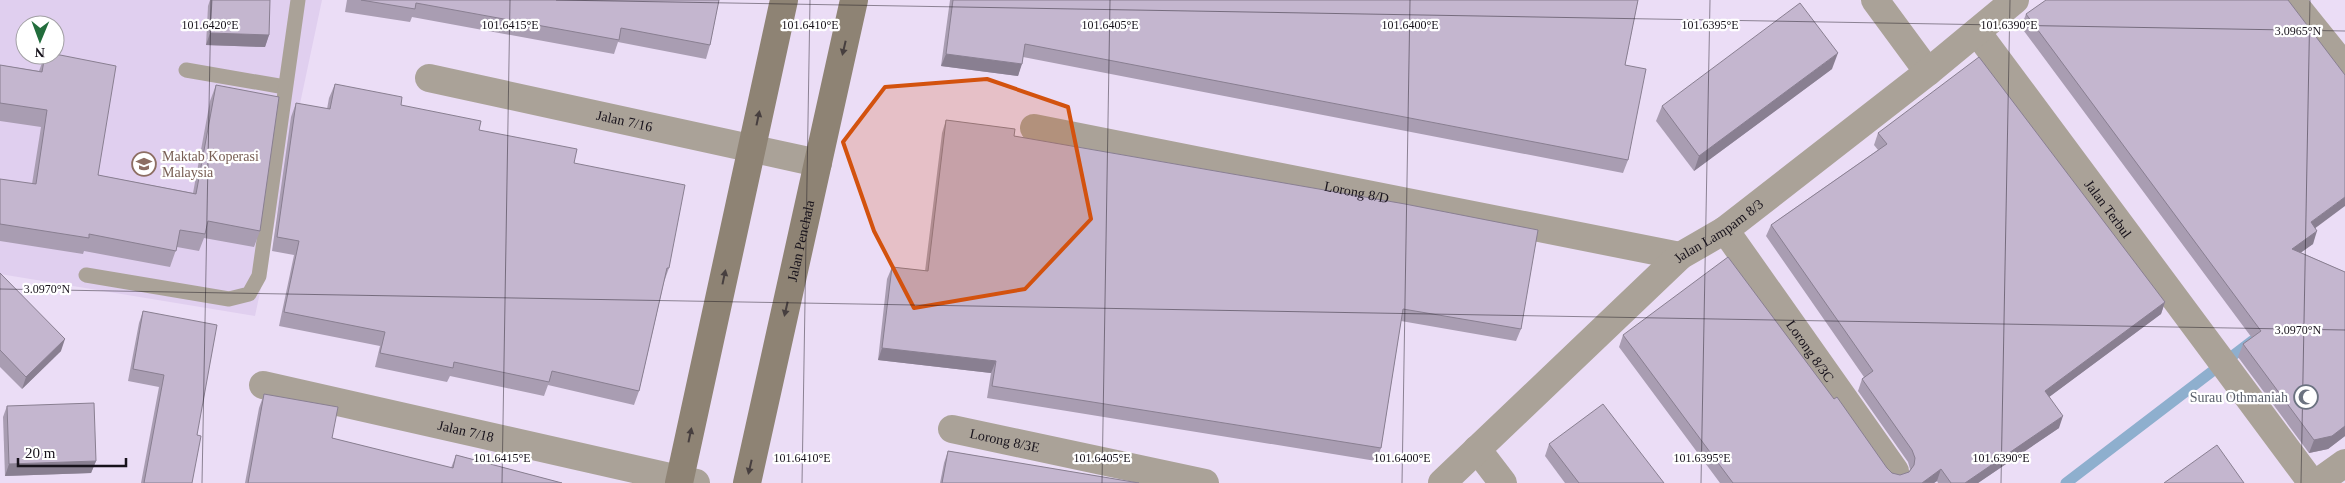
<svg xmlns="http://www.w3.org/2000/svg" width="2345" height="483" viewBox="0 0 2345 483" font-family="'Times New Roman',serif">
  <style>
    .built { fill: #e0cfef; fill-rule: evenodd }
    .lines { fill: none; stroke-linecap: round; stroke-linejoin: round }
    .stream { stroke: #8eafce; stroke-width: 11 }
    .lane { stroke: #aaa298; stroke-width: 15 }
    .street { stroke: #aaa298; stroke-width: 28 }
    .secondary { stroke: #8e8374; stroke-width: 28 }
    .wall { fill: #a99db2 }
    .shaded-wall { fill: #897f91 }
    .building { fill: #c4b6cf; stroke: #897f91 }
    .oneway { fill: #473f3f }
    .marked { fill: #d3520e; fill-opacity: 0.2; stroke: #d3520e; stroke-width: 4; stroke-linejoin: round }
    .ticks { fill: none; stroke: #17121b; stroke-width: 1; stroke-opacity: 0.45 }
    .labels { text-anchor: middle; stroke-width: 4.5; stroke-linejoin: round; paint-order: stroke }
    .street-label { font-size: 14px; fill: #17121b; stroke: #fff }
    .education-label { font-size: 14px; fill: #785e54; stroke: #fff; text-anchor: start }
    .worship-label { font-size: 14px; fill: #5b616d; stroke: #fff; text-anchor: end }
    .ticks-label { font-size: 12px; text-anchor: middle; fill: #17121b; stroke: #fff; stroke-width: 4.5; stroke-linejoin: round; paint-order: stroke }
  </style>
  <rect width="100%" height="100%" fill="#ebddf6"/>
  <path class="built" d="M 0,0 L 322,0 L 255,316 L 0,274 ZM 25,25 L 55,25 L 55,55 L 25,55 Z"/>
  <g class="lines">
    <polyline class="stream" points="2066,483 2252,341"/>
    <g class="lane">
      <polyline points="186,70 285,87"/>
      <polyline points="86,275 229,299 249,294 259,276 298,0"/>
    </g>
    <g class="street">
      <polyline points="1875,0 1928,72"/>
      <polyline points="2291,0 2345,67"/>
      <path id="s1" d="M 1977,32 L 2312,483"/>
      <path id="s2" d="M 429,78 L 818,163"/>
      <path id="s3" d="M 1034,128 L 1680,256"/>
      <path id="s4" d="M 1725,230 L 1895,471"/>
      <path id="s5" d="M 263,385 L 696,483"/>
      <path id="s6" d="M 952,429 L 1205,483"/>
      <polyline points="1477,449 1503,483"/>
      <path id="s7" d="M 1442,483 L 1680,256 L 1725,230 L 1928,72 L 2015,0"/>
      <polyline points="2317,483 2345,463"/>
    </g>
    <g class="secondary">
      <polyline points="679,483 784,0"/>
      <path id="s8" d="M 747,483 L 854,0"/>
    </g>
  </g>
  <g class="wall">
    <polygon points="210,0 270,0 269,35 265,47 206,45 208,6"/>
    <polygon points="347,0 719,0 710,45 706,59 618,42 614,54 412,17 410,22 345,12"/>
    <polygon points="950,0 1638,0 1625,65 1628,160 1623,173 1023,57 1018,76 941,66"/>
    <polygon points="2026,14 2315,228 2313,244 2300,252 2345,272 2345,436 2328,449 2309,453 2238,357 2243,344 2252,338 2021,27"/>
    <polygon points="45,55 55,55 98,175 193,193 210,101 216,85 260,231 254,247 204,238 199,251 177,247 170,267 84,251 83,254 0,241 0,179 32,184 41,127 0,121 0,65 39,71"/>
    <polygon points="1832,69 1694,171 1656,121 1662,106"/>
    <polygon points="335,84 479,130 574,163 669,268 664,282 639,391 634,405 548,385 544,396 450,376 447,382 375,367 380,346 279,326 294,255 272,251 291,117 296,103 327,109 329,98"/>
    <polygon points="946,120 1014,136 1521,329 1516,341 1401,321 1381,448 1376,461 987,398 991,373 878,360 887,279 892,267 925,271 942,133"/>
    <polygon points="1878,133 2165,302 2161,314 2049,397 2059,428 1978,483 1938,483 1937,481 1934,483 1720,483 1619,347 1623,335 1834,399 1887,468 1892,473 1900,475 1909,472 1910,469 1908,462 1858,391 1862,379 1864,377 1766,236 1771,225 1878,150 1874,145"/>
    <polygon points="0,273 61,351 22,389 0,367"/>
    <polygon points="143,311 197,435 192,483 141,483 159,387 128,381 139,323"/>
    <polygon points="264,394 332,438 451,468 456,455 562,483 245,483 259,408"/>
    <polygon points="7,406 96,461 91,473 5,476 3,417"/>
    <polygon points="1549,444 1664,483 1565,483 1545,456"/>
    <polygon points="948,451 1139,483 940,483 944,463"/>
  </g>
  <g class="shaded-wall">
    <polygon points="210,33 269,35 265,47 206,45"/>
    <polygon points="1838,53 1832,69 1694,171 1699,156"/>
    <polygon points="946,54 1022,64 1018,76 941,66"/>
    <polygon points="2345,197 2345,206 2306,235 2311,222"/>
    <polygon points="2317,231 2313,244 2288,262 2292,249"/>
    <polygon points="2165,302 2161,314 2041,403 2045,391"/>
    <polygon points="65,339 61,351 22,389 26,377"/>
    <polygon points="882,348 996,361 991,373 878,360"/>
    <polygon points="2063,416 2059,428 1978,483 1965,483"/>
    <polygon points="2345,426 2345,436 2328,449 2309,453 2314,440"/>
    <polygon points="96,461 91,473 5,476 9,464"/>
    <polygon points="1941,469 1937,481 1934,483 1922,483"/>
  </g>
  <g class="building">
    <polygon points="212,0 270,0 269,35 210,33"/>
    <polygon points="361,0 719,0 710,45 621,28 619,40 416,3 415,9"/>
    <polygon points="953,0 1638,0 1625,65 1646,69 1628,160 1025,44 1022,64 946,54"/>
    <polygon points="2046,0 2288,0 2345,75 2345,197 2311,222 2317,231 2292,249 2345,272 2345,426 2332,436 2314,440 2243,344 2261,331 2026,14"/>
    <polygon points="1800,3 1838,53 1699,156 1662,106"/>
    <polygon points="55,54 116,66 98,175 196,194 216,85 279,97 260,231 208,221 205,234 180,230 176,251 89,234 89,238 0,224 0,179 36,184 47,110 0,103 0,65 42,72 45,55 55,55"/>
    <polygon points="1979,57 2165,302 2045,391 2063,416 1965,483 1951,483 1941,469 1922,483 1733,483 1623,335 1728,257 1834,399 1837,397 1887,468 1892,473 1900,475 1909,472 1914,465 1915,458 1912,450 1862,379 1873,371 1771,225 1887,144 1878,133"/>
    <polygon points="335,84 402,97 401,105 481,121 479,130 577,149 574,163 685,185 669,268 667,268 639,391 552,371 549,382 454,362 453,368 380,353 385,332 284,312 299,241 277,237 296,103 330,109"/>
    <polygon points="946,120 1015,129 1014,136 1405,204 1538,230 1521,329 1403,309 1381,448 992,386 996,361 882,348 892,267 928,271"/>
    <polygon points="0,273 65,339 26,377 0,350"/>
    <polygon points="143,311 217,325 197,435 201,436 192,483 144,483 164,375 133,369"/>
    <polygon points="264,394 338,407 332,438 453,468 456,455 562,483 248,483"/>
    <polygon points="94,403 96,461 9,464 7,406"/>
    <polygon points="1603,404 1664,483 1579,483 1549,444"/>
    <polygon points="2217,445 2244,483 2164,483"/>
    <polygon points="948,451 1139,483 942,483"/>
  </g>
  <defs><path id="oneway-solid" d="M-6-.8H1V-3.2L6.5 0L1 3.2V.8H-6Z" transform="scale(1.25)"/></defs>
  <g class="oneway">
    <use href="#oneway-solid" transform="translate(844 48) rotate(103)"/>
    <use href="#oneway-solid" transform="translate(758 118) rotate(-78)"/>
    <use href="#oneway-solid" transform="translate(724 277) rotate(-78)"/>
    <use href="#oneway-solid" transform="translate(786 309) rotate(103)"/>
    <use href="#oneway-solid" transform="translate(690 435) rotate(-78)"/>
    <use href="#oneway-solid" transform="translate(750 467) rotate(103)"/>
  </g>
  <path class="marked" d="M 987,79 L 1068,107 L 1091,219 L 1025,289 L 914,308 L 874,231 L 843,142 L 885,87 Z"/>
  <path class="ticks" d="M 556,0 L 2345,31M 0,289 L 2345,330M 202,483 L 211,0M 502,483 L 510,0M 802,483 L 810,0M 1102,483 L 1110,0M 1402,483 L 1410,0M 1701,483 L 1710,0M 2001,483 L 2010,0M 2301,483 L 2310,0"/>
  <defs>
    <g id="university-ring" transform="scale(1.25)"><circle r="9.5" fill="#fff" stroke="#8d6e63" stroke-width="1.5"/><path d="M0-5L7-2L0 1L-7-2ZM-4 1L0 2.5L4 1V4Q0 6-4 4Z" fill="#8d6e63"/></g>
    <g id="mosque-ring" transform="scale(1.25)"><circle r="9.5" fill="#fff" stroke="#6b7280" stroke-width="1.5"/><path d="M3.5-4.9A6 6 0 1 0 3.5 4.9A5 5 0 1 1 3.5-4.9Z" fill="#6b7280"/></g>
  </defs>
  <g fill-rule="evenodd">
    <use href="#university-ring" x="144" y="164"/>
    <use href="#mosque-ring" x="2306" y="397"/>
  </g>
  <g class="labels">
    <g class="street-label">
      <text dy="5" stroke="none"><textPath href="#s2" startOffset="200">Jalan 7/16</textPath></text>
      <text dy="5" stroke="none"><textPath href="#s3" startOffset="329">Lorong 8/D</textPath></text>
      <text dy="5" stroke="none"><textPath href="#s1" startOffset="220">Jalan Terbul</textPath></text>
      <text dy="5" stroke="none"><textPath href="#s7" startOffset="375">Jalan Lampam 8/3</textPath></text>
      <text dy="5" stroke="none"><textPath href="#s8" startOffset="248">Jalan Penchala</textPath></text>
      <text dy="5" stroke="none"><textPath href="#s4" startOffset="148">Lorong 8/3C</textPath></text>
      <text dy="5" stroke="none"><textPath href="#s5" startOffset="208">Jalan 7/18</textPath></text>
      <text dy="5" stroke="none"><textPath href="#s6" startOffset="54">Lorong 8/3E</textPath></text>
    </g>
    <g class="education-label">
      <text x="162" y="161">Maktab Koperasi<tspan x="162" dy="16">Malaysia</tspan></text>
    </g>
    <g class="worship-label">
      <text x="2288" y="402">Surau Othmaniah</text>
    </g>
  </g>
  <g class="ticks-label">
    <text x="210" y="29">101.6420°E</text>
    <text x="510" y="29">101.6415°E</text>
    <text x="810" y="29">101.6410°E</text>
    <text x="1110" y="29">101.6405°E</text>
    <text x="1410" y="29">101.6400°E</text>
    <text x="1710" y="29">101.6395°E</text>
    <text x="2009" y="29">101.6390°E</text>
    <text x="2298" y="35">3.0965°N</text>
    <text x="47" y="293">3.0970°N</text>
    <text x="2298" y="334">3.0970°N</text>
    <text x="502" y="462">101.6415°E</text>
    <text x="802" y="462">101.6410°E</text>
    <text x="1102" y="462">101.6405°E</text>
    <text x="1402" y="462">101.6400°E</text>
    <text x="1702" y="462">101.6395°E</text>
    <text x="2001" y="462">101.6390°E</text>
  </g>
  <g transform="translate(40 40) rotate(181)"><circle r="24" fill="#ffffff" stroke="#a2a0a4"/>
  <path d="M0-4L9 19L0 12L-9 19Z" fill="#226d3c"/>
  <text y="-8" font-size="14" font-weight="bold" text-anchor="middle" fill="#17121b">N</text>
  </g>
  <path d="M18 458v8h108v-8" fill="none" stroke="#17121b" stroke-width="2.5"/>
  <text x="25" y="458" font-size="15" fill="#17121b" stroke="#ffffff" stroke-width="4" paint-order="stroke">20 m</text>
</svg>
